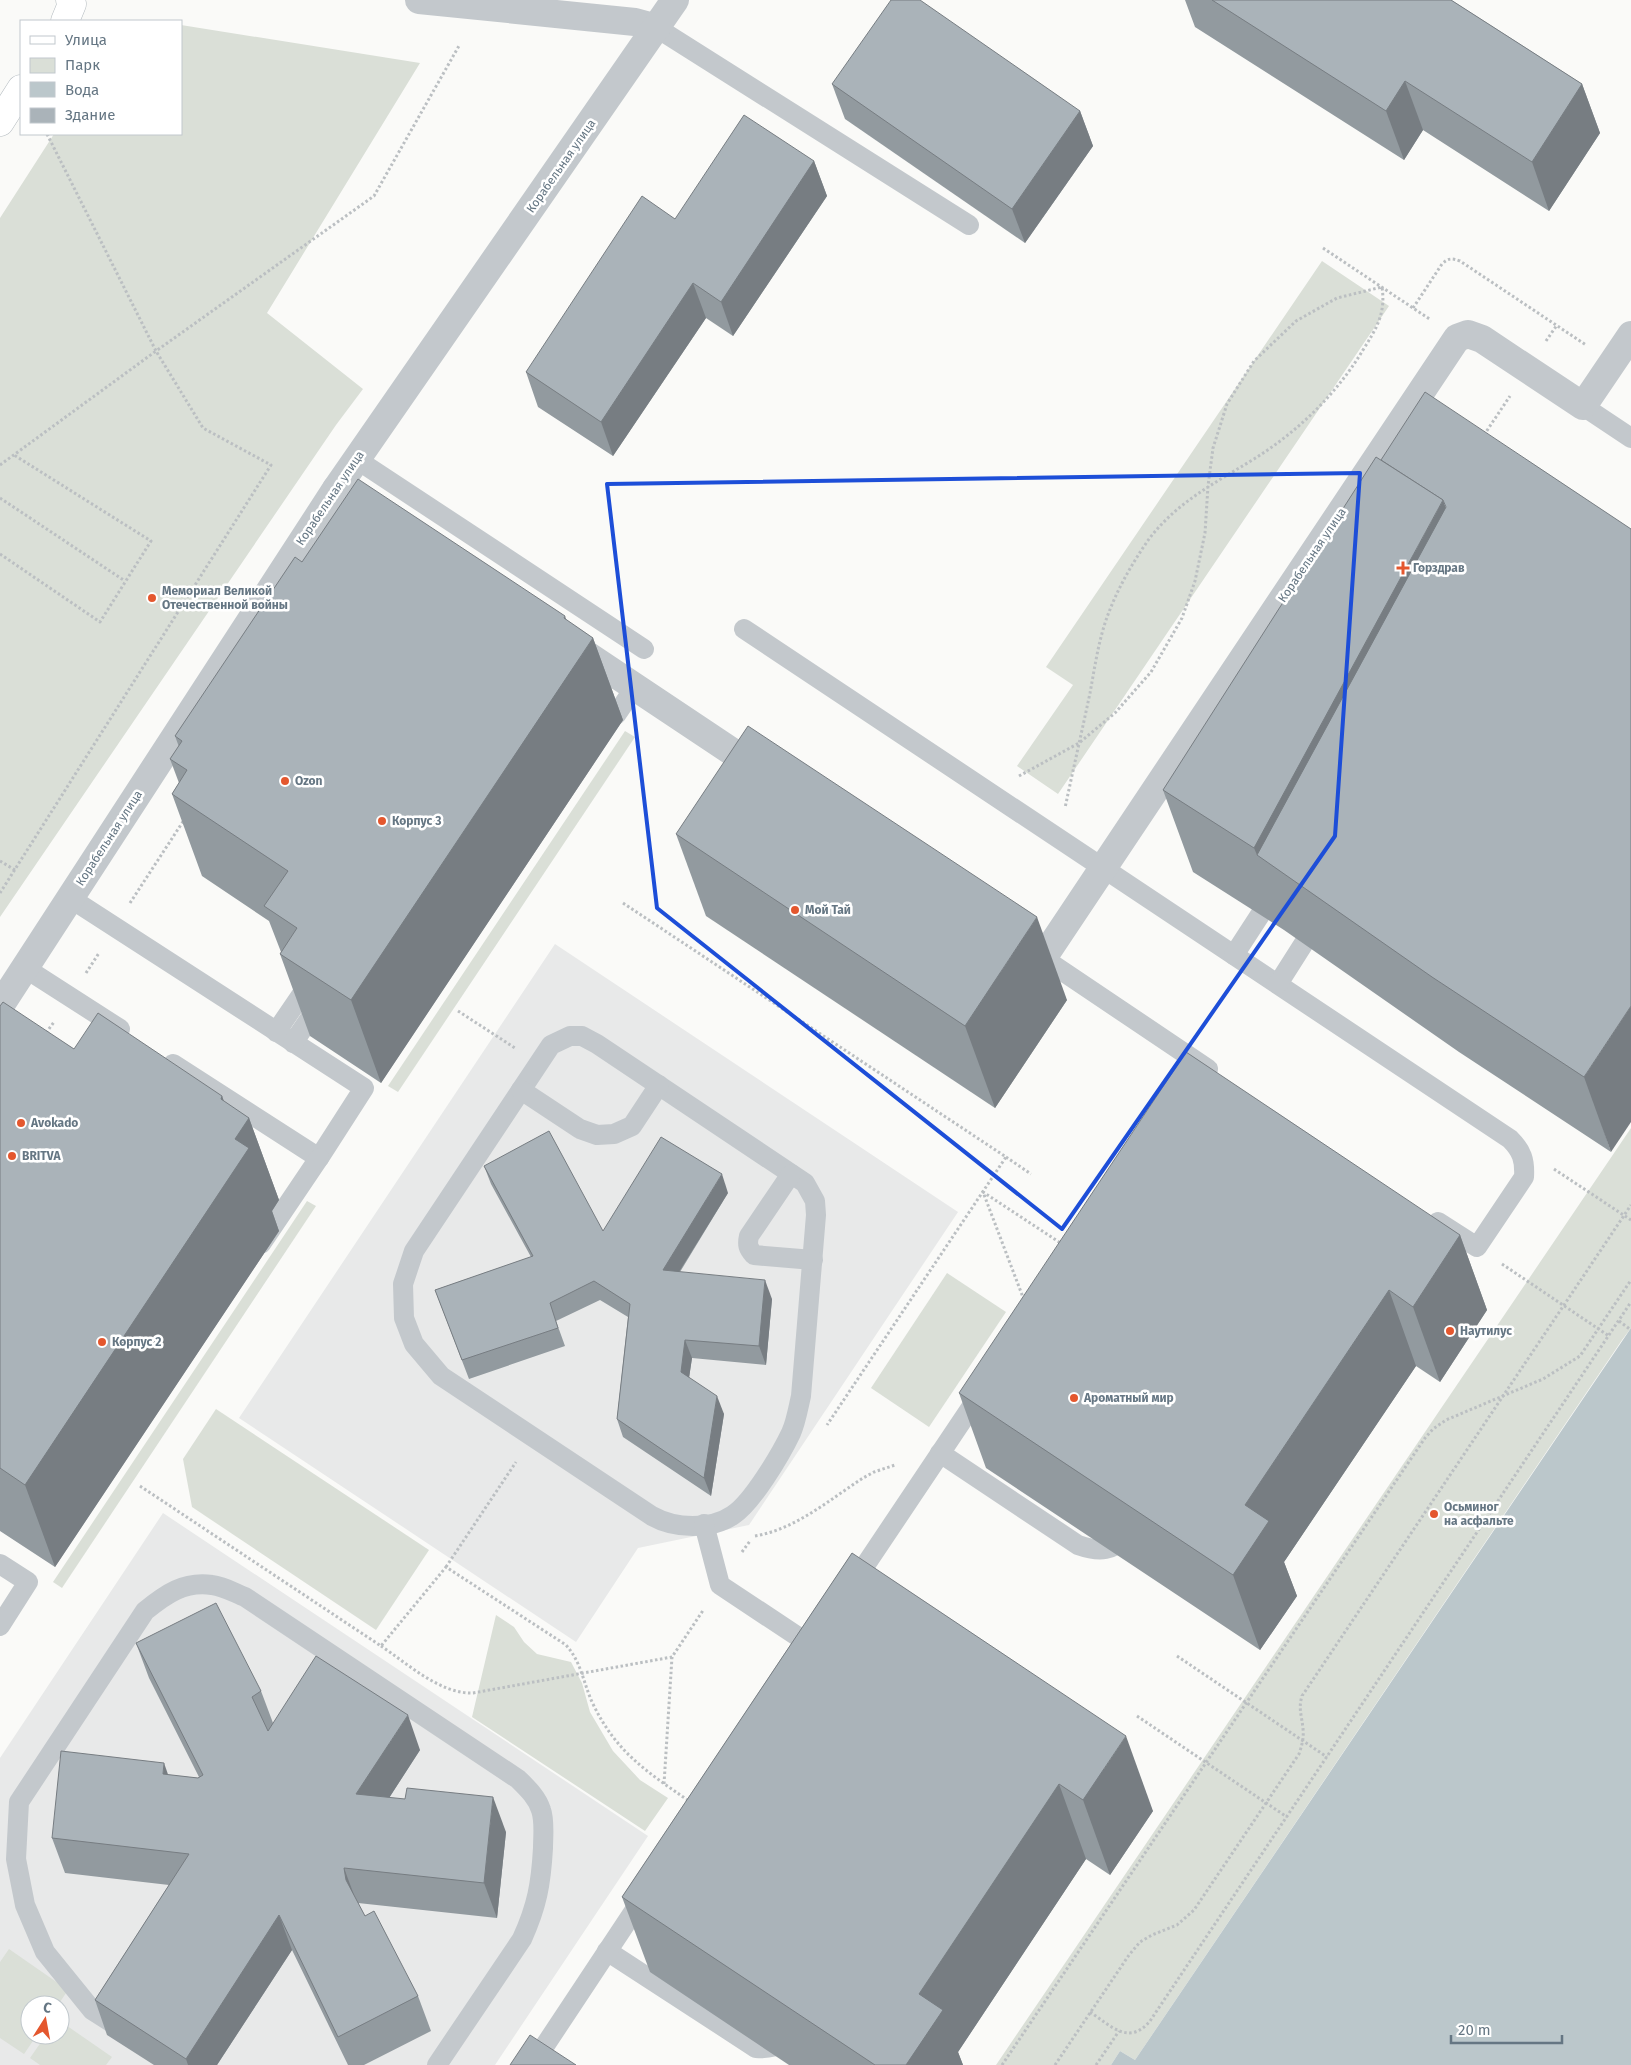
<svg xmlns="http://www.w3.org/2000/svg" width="1631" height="2065" viewBox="0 0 1631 2065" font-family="'Fira Sans',sans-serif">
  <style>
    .built { fill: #e8e9e9; fill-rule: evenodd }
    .green { fill: #dadfd7 }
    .water { fill: #bbc7cb }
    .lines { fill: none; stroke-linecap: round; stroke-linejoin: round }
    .secondary-casing { stroke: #b3babf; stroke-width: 29 }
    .path { stroke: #bbbfc2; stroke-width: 3; stroke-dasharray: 2.5 2.5; stroke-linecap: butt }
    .lane { stroke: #c3c8cc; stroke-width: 20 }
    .street { stroke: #c3c8cc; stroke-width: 28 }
    .secondary { stroke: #fff; stroke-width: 28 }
    .wall { fill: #929a9f }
    .shaded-wall { fill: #777d82 }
    .building { fill: #aab3b9; stroke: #777d82 }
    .marked { fill: none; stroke: #1d4ed8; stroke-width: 4; stroke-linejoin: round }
    .poi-dot { fill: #e4572e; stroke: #fff; stroke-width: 2 }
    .labels { text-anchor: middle; stroke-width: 5; stroke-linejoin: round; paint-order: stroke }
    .street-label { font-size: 12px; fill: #657683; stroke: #fff }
    .poi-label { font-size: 12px; font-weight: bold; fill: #657683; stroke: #fff; text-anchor: start }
  </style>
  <rect width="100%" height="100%" fill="#fafaf8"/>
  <g class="built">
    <polygon points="555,944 958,1212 749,1525 638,1548 576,1642 239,1418"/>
    <path d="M 163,1513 L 648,1836 L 495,2065 L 0,2065 L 0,1758 ZM 30,2005 L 60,2005 L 60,2035 L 30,2035 Z"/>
  </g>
  <g class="green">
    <polygon points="181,25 420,63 267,313 363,389 336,425 0,917 0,218 54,134 181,134"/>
    <polygon points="1322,261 1389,306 1058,794 1017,766 1073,685 1046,667"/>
    <polygon points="625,731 635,737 398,1092 388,1086"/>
    <polygon points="1631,1128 1631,1328 1622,1340 1135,2060 1120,2051 1111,2065 996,2065"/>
    <polygon points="307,1201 316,1206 62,1588 53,1582"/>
    <polygon points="947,1273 1006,1312 929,1427 871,1388"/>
    <polygon points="216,1409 429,1550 376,1630 192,1507 183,1459"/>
    <polygon points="496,1615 514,1627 524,1642 537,1654 571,1662 582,1683 590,1712 613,1751 640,1780 668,1798 645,1831 472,1717"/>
    <polygon points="9,1949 68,1990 58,2005 30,2005 30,2035 37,2035 24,2054 0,2038 0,1962"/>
    <polygon points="60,2021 112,2057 106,2065 40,2065 30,2058 46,2035 60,2035"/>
  </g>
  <polygon class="water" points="1631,1328 1631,2065 1111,2065 1120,2051 1135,2060"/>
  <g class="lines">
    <g class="secondary-casing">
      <g id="secondary">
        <polyline points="65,21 72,4 70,0"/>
        <polyline points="0,122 21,89"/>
      </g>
    </g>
    <g class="path">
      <polyline points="47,134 156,351 374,196 460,44"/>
      <polyline points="1323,248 1431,320"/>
      <path d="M 1413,308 L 1442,264 C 1448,258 1452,258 1460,261 L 1586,345"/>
      <polyline points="1546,341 1557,325"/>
      <polyline points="1484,435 1510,396"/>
      <polyline points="0,465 156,351 203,428 271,465 0,893"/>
      <polyline points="0,498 125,581"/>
      <polyline points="0,554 100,622 151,541 14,455"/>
      <path d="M 1019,776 L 1079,743 L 1115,713 L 1151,672 L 1182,618 L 1195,581 L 1205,533 L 1208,486 L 1213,448 L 1227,404 L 1254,361 L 1296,321 L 1337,298 L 1382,287 C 1386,314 1376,329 1363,350 C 1336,395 1297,432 1254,459 C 1215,483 1177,502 1149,539 C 1133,562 1119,586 1109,612 C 1099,637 1095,666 1090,693 C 1082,731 1073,770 1065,808"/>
      <polyline points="0,861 15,870"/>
      <polyline points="130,903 184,820"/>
      <polyline points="623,903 1006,1157 827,1425"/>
      <polyline points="86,973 99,953"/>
      <polyline points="458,1011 515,1048"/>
      <polyline points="46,1033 54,1022"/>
      <polyline points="1006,1157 1031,1174"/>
      <polyline points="1554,1169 1631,1220"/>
      <polyline points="1502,1264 1609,1336"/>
      <polyline points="1024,1300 983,1192 1062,1244"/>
      <polyline points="1619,1321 1631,1330"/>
      <path d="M 140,1486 L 381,1646 L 446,1567 L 566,1645 C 582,1663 583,1683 593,1704 C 616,1752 647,1772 689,1801"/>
      <path d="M 755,1536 C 796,1529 829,1500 863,1478 L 874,1472 L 895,1465"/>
      <polyline points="742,1552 750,1541"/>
      <polyline points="446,1567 516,1462"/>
      <path d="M 381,1646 C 408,1664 440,1694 473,1693 L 672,1657"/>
      <polyline points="1177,1656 1327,1757"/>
      <polyline points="1137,1716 1287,1817"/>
      <polyline points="664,1784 672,1657 704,1609"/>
      <path d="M 1090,2012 C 1111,2026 1129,2046 1150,2021 L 1631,1302"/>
      <polyline points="1002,2065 1425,1438 1433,1429 1446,1420 1543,1379 1580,1356 1631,1280"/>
      <path d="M 1055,2065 L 1129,1955 L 1140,1942 L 1152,1935 L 1177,1925 L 1194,1910 L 1299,1754 C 1302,1745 1304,1738 1303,1729 C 1302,1716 1298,1709 1302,1696 L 1631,1205"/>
      <polyline points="1096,2065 1119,2031"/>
    </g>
    <g class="lane">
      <polyline points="657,28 969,225"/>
      <polyline points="1583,406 1631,438"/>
      <polyline points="356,459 644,649"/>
      <path d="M 744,629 L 1510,1139 C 1522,1151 1525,1160 1524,1177 L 1477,1247 L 1438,1222"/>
      <polyline points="616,715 635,687"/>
      <polyline points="70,898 364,1088 319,1158 173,1064"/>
      <polyline points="1234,955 1260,915"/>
      <polyline points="1043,958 1208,1069"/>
      <polyline points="25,968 120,1029"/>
      <polyline points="1278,984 1318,921"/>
      <polyline points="276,1032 302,994"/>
      <path d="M 570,1036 L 582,1036 L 597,1044 L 805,1183 L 815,1201 L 816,1215 L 801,1396 C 798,1409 796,1422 791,1433 C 781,1454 752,1503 733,1515 C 711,1530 675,1529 652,1516 L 441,1376 L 414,1344 L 404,1318 L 403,1284 L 414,1251 L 551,1045 Z"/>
      <polyline points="293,1043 319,1005"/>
      <polyline points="521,1090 580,1129 597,1135 614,1134 632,1126 659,1085"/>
      <path d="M 791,1174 L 749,1236 C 747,1245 748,1248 754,1255 L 813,1260"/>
      <polyline points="261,1244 319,1158"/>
      <path d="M 940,1453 L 1078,1545 C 1101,1553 1111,1551 1130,1535"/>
      <polyline points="704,1524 720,1585 812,1646"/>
      <polyline points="0,1564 28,1582 0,1626"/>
      <polyline points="852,1585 982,1391"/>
      <path d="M 607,1951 L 756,2048 C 769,2049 778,2047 789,2038"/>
      <path d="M 114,2024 L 92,2010 L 45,1952 L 25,1905 L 16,1859 L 19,1802 L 145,1611 C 166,1594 184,1581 212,1585 C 223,1586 235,1593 245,1597 L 518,1779 C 527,1788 537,1797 541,1810 C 545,1821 543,1836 543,1848 C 541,1884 537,1906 522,1939 L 437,2065"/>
      <polyline points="532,2065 644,1896"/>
    </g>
    <g class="street">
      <polyline points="419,0 635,22 657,28"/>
      <polyline points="336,489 378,516"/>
      <polyline points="572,645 761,771"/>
      <polyline points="1020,943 1043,958 1457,338 1468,334 1482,339 1583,406 1631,335"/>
      <polyline points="0,1006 336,489 675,0"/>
    </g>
    <use href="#secondary" class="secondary"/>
  </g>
  <g class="wall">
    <polygon points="1185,0 1451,0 1582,84 1600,133 1549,211 1423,130 1404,160 1195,27"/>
    <polygon points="832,84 1080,111 1093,146 1025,243 845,119"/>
    <polygon points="814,161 827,196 733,336 706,318 613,456 538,407 526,372 675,219"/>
    <polygon points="1381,460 1611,1152 1459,1052 1284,930 1193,872 1163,790"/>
    <polygon points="302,562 566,620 593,638 623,720 381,1083 310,1036 280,954 281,952 269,921 202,876 172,794 179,783 170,759 179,747 175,736"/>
    <polygon points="676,834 1067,1000 995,1108 706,916"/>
    <polygon points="0,1006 74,1049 222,1096 224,1102 249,1118 279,1200 272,1211 279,1231 55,1567 0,1531"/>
    <polygon points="484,1166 603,1231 728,1193 680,1272 772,1299 766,1365 692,1358 689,1378 724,1414 711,1496 623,1437 617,1419 628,1317 600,1300 556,1321 565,1346 469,1379 435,1290 531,1257 491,1184"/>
    <polygon points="1460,1235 1487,1310 1440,1382 1416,1366 1284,1562 1297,1596 1260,1650 986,1468 959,1393"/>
    <polygon points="852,1553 1153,1811 1110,1875 1086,1859 958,2052 963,2065 789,2065 650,1972 622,1897"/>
    <polygon points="136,1643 261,1691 273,1723 420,1750 389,1798 506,1832 497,1918 358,1903 365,1916 418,1996 431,2031 364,2065 348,2065 292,1950 217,2065 154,2065 107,2035 95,2000 169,1885 65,1873 52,1838 168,1775 198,1778 199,1777 149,1678"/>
  </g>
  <g class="shaded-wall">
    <polygon points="1405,81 1423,130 1404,160 1386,111"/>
    <polygon points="1582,84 1600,133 1549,211 1532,162"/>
    <polygon points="1080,111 1093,146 1025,243 1012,209"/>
    <polygon points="814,161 827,196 733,336 721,302"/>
    <polygon points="693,283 706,318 613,456 601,422"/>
    <polygon points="1443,500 1473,582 1257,855 1254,848"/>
    <polygon points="565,616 580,658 593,638 623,720 381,1083 351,1000"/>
    <polygon points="1037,917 1067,1000 995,1108 965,1026"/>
    <polygon points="1631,1006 1631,1122 1611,1152 1584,1077"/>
    <polygon points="222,1096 237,1136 249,1118 279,1200 272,1211 279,1231 55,1567 25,1485"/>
    <polygon points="722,1174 728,1193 669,1288 663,1270"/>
    <polygon points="1460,1235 1487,1310 1440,1382 1413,1307"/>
    <polygon points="765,1280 772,1299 766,1365 759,1346"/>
    <polygon points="1389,1290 1416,1366 1284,1562 1297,1596 1260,1650 1233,1575 1245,1505"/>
    <polygon points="685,1340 692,1358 687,1391 681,1372"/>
    <polygon points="717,1396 724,1414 711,1496 704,1478"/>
    <polygon points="408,1715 420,1750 369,1829 356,1794"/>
    <polygon points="1126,1736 1153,1811 1110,1875 1083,1800"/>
    <polygon points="164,1763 176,1797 163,1774"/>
    <polygon points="1059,1784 1086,1859 958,2052 963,2065 906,2065 919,1994"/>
    <polygon points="493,1797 506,1832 497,1918 484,1883"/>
    <polygon points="344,1868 357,1903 346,1880"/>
    <polygon points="279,1915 292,1950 217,2065 188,2065 186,2059"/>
  </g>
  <g class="building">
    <polygon points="891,0 920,0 1080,111 1012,209 832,84"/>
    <polygon points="1212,0 1451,0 1582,84 1532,162 1405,81 1386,111"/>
    <polygon points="744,115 814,161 721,302 693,283 601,422 526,372 642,196 675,219"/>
    <polygon points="1425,392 1631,529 1631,1006 1584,1077 1432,977 1257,855 1446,507 1443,500 1381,460"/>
    <polygon points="1376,457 1443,500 1254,848 1163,790"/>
    <polygon points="358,479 565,616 564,618 593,638 351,1000 280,954 297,928 264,906 288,871 172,794 187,770 170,759 182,741 175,736 295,557 302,562"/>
    <polygon points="748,726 1037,917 965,1026 676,834"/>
    <polygon points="3,1002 74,1049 98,1013 222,1096 221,1099 249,1118 235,1139 249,1148 25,1485 0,1468 0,1006"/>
    <polygon points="1186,1052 1460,1235 1413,1307 1389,1290 1245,1505 1269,1521 1233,1575 959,1393"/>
    <polygon points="549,1131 603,1231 661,1137 722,1174 663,1270 765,1280 759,1346 685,1340 681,1372 717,1396 704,1478 617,1419 630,1304 594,1281 550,1303 558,1328 462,1360 435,1290 533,1256 484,1166"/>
    <polygon points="852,1553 1126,1736 1083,1800 1059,1784 919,1994 943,2010 906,2065 875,2065 622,1897"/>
    <polygon points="216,1603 261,1691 252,1697 268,1731 316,1656 408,1715 356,1794 405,1799 407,1788 493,1797 484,1883 344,1868 346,1880 365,1916 374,1911 418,1996 338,2037 279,1915 186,2059 95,2000 189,1854 52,1838 61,1751 164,1763 163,1774 198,1778 203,1775 136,1643"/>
    <polygon points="530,2035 576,2065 510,2065"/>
  </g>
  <path class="marked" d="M 1360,473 L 1335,836 L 1062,1229 L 657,908 L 607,484 Z"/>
  <g class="poi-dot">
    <path d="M1400.5 560.5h5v5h5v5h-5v5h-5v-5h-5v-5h5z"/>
    <circle cx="152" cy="598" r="5"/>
    <circle cx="285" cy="781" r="5"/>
    <circle cx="382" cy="821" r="5"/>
    <circle cx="795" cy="910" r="5"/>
    <circle cx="21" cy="1123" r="5"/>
    <circle cx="12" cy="1156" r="5"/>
    <circle cx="1450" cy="1331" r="5"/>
    <circle cx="102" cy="1342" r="5"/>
    <circle cx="1074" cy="1398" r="5"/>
    <circle cx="1434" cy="1514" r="5"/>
  </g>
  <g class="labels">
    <g class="street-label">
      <text transform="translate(561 166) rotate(-55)" y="4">Корабельная улица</text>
      <text transform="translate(330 498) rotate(-56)" y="4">Корабельная улица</text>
      <text transform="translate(1312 555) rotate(-56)" y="4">Корабельная улица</text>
      <text transform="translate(109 838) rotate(-57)" y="4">Корабельная улица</text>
    </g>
    <g class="poi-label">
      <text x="1413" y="572">Горздрав</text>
      <text x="162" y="595">Мемориал Великой<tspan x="162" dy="14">Отечественной войны</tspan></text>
      <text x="295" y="785">Ozon</text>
      <text x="392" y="825">Корпус 3</text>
      <text x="805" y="914">Мой Тай</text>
      <text x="31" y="1127">Avokado</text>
      <text x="22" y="1160">BRITVA</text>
      <text x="1460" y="1335">Наутилус</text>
      <text x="112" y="1346">Корпус 2</text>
      <text x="1084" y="1402">Ароматный мир</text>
      <text x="1444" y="1511">Осьминог<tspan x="1444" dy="14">на асфальте</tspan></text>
    </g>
  </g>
  <rect x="20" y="20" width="162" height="115" fill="#ffffff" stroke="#c1c8cd"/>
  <rect x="30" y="36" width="25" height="8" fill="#ffffff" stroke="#c1c8cd"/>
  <text x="65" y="45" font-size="15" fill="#657683">Улица</text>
  <rect x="30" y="58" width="25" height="15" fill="#dadfd7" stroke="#c1c8cd"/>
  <text x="65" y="70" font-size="15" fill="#657683">Парк</text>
  <rect x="30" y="82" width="25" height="15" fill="#bbc7cb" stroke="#c1c8cd"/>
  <text x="65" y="95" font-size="15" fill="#657683">Вода</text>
  <rect x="30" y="108" width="25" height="15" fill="#aab3b9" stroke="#c1c8cd"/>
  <text x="65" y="120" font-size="15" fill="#657683">Здание</text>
  <g transform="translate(45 2020) rotate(11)"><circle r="24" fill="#ffffff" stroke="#c1c8cd"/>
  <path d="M0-4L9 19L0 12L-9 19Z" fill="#e4572e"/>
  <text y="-8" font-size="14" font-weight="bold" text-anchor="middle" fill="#657683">С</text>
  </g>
  <path d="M1451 2035v8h111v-8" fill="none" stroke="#657683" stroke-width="2.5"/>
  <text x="1458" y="2035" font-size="15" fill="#657683" stroke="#ffffff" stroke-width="4" paint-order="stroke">20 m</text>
</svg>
